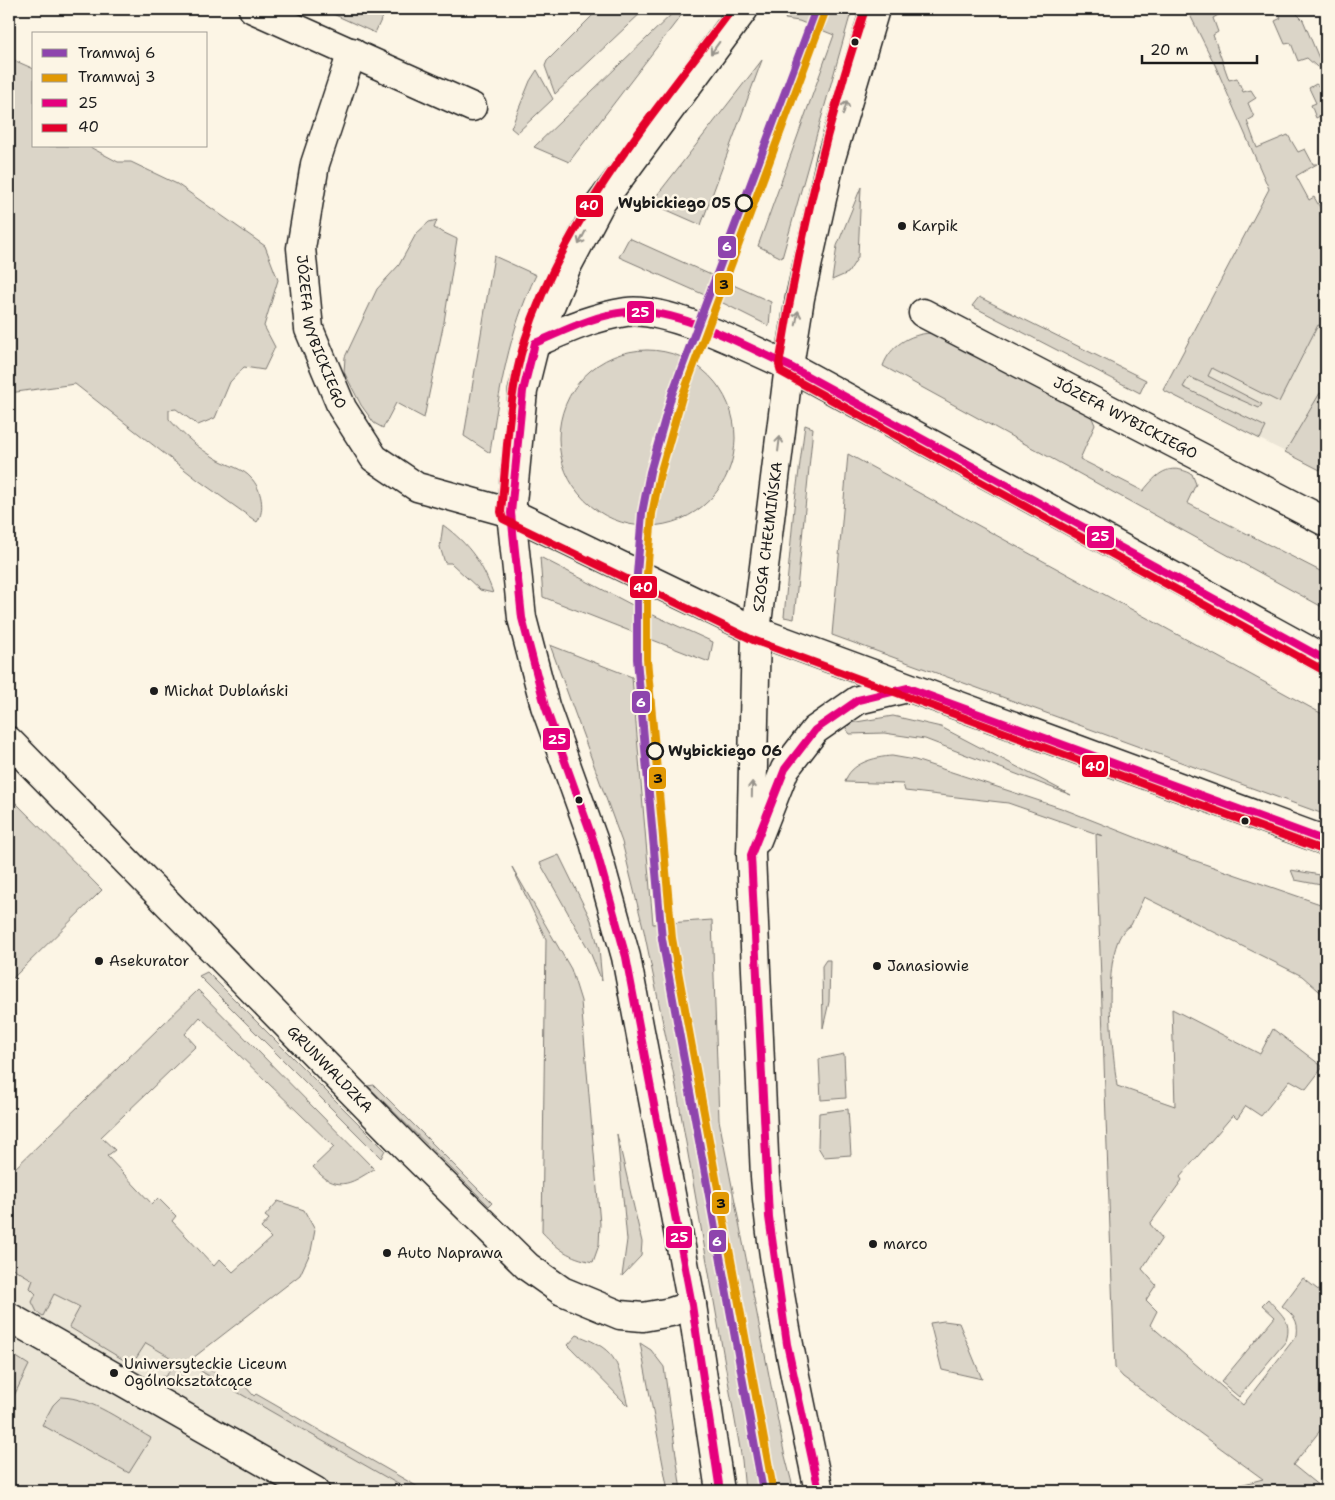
<svg xmlns="http://www.w3.org/2000/svg" width="1335" height="1500" viewBox="0 0 1335 1500" font-family="'Shantell Sans',sans-serif">
  <style>
    .built { fill: #ebe5d6 }
    .green { fill: #dbd5c8; stroke: #7c7872 }
    .lines { fill: none; stroke-linecap: round; stroke-linejoin: round }
    .street-casing { stroke: #1c1c1c; stroke-width: 31 }
    .secondary-casing { stroke: #1c1c1c; stroke-width: 31 }
    .street { stroke: #fcf5e5; stroke-width: 28 }
    .secondary { stroke: #fcf5e5; stroke-width: 28 }
    .bus-1-casing { stroke: #fcf5e5; stroke-width: 11 }
    .bus-2-casing { stroke: #fcf5e5; stroke-width: 11 }
    .bus-1 { stroke: #e5007d; stroke-width: 8 }
    .bus-2 { stroke: #e4002b; stroke-width: 8 }
    .tram-1-casing { stroke: #fcf5e5; stroke-width: 11 }
    .tram-2-casing { stroke: #fcf5e5; stroke-width: 11 }
    .tram-1 { stroke: #8e44ad; stroke-width: 8 }
    .tram-2 { stroke: #e19803; stroke-width: 8 }
    .oneway { stroke: #97938b }
    .bus-dot { fill: #1c1c1c; stroke: #fcf5e5; stroke-width: 2 }
    .stop-dot { fill: #fcf5e5; stroke: #1c1c1c; stroke-width: 2.5 }
    .labels { text-anchor: middle; stroke-width: 5; stroke-linejoin: round; paint-order: stroke }
    .stop-label { font-size: 15px; font-weight: bold; fill: #1c1c1c; stroke: #fcf5e5; text-anchor: end }
    .poi-label { font-size: 15px; fill: #1c1c1c; stroke: #fcf5e5; text-anchor: start }
    .street-label { font-size: 15px; fill: #1c1c1c; stroke: #fcf5e5 }
    .line-badge { stroke: #fcf5e5; stroke-width: 2 }
    .badge-label { font-size: 14px; text-anchor: middle; font-weight: bold; fill: #fff }
    .pale-badge-label { font-size: 14px; text-anchor: middle; font-weight: bold; fill: #111 }
  </style>
  <rect width="100%" height="100%" fill="#fcf5e5"/>
  <filter id="ink" filterUnits="userSpaceOnUse"><feTurbulence type="fractalNoise" baseFrequency=".02" numOctaves="2"/><feDisplacementMap in="SourceGraphic" scale="10" xChannelSelector="R" yChannelSelector="G"/><feConvolveMatrix kernelMatrix="1 2 1 2 8 2 1 2 1" color-interpolation-filters="sRGB"/></filter>
  <g filter="url(#ink)">
    <g class="built">
      <polygon points="1326,217 1326,444 1313,466 1163,390"/>
      <polygon points="9,1254 193,1358 239,1387 243,1384 254,1396 256,1394 425,1491 9,1491"/>
    </g>
    <g class="green">
      <polygon points="322,9 386,9 375,33"/>
      <polygon points="599,9 645,9 555,94 545,66 547,61"/>
      <polygon points="677,9 686,9 569,162 534,147"/>
      <polygon points="790,9 852,9 782,258 758,246 834,35 799,21 785,19"/>
      <polygon points="1187,9 1218,9 1220,14 1213,18 1218,32 1213,35 1229,80 1237,78 1243,92 1251,90 1256,98 1248,103 1254,117 1247,121 1257,148 1288,135 1298,152 1305,149 1313,164 1317,164 1296,176 1309,200 1314,197 1322,211 1326,209 1326,328 1318,325 1279,402 1212,368 1208,376 1262,404 1259,408 1189,377 1183,387 1266,427 1260,439 1163,390 1269,189 1215,65"/>
      <polygon points="1277,9 1292,9 1303,20 1326,75 1307,58 1298,61 1291,43 1285,44 1275,21 1281,18"/>
      <path d="M 9,58 L 34,69 L 34,146 L 88,146 L 118,162 L 131,162 L 177,184 L 265,246 L 278,280 L 264,326 L 275,347 L 264,370 L 244,367 L 230,382 L 215,418 L 198,425 L 176,409 L 169,410 L 169,419 C 183,435 198,448 217,459 C 227,465 244,469 251,478 C 261,488 266,510 257,522 L 198,480 L 75,384 L 9,393 Z"/>
      <polygon points="762,60 701,225 651,203"/>
      <polygon points="537,70 553,99 517,133 511,128 530,81"/>
      <polygon points="1316,84 1326,91 1326,113 1316,118 1311,105 1316,103 1309,88"/>
      <polygon points="861,187 858,257 848,273 832,280 837,246"/>
      <polygon points="437,220 434,228 457,239 444,322 424,418 396,403 383,428 374,423 361,405 344,372 345,357 377,289 399,265 416,234 429,222"/>
      <polygon points="629,238 771,302 769,326 725,304 619,257"/>
      <path d="M 494,256 L 536,275 C 509,331 499,391 490,453 L 464,436 Z"/>
      <polygon points="979,297 1146,380 1140,393 972,306"/>
      <path d="M 931,333 L 1090,413 L 1095,425 L 1080,459 L 1143,491 C 1157,474 1168,462 1192,474 L 1196,484 L 1187,503 L 1326,574 L 1326,609 L 883,366 C 890,346 909,334 931,333 Z"/>
      <circle cx="647" cy="438" r="88"/>
      <polygon points="1320,393 1326,397 1326,459 1320,470 1285,452"/>
      <polygon points="805,425 813,428 794,619 784,617 794,508"/>
      <polygon points="848,454 1326,716 1326,815 832,635"/>
      <path d="M 443,525 C 469,544 483,564 493,593 L 480,590 L 451,563 L 445,563 L 440,547 Z"/>
      <polygon points="540,557 640,609 713,642 709,662 543,597"/>
      <polygon points="550,645 632,677 653,924 712,920 719,1120 784,1452 794,1491 745,1491 742,1460 676,1086 644,931 622,842"/>
      <polygon points="893,716 941,727 1071,795 925,739 884,733 850,734 846,729 850,723"/>
      <path d="M 892,756 L 915,760 L 1061,808 L 1193,860 L 1326,906 L 1326,997 L 1302,976 L 1144,897 L 1131,925 C 1098,941 1113,1054 1117,1086 L 1175,1106 L 1172,1009 L 1260,1054 L 1273,1029 L 1323,1067 L 1306,1089 L 1290,1080 L 1261,1116 L 1246,1106 L 1237,1119 L 1233,1115 L 1180,1177 L 1182,1180 L 1150,1224 L 1162,1238 L 1142,1269 L 1156,1285 L 1146,1300 L 1157,1311 L 1150,1325 L 1243,1405 L 1297,1335 C 1299,1320 1293,1315 1282,1306 L 1303,1278 L 1326,1296 L 1326,1423 L 1293,1465 L 1325,1491 L 1268,1491 L 1250,1489 L 1243,1491 L 1217,1491 L 1263,1479 L 1123,1377 L 1115,1368 L 1097,868 L 1096,834 L 1103,836 L 1008,803 L 905,791 L 903,784 L 845,782 C 850,763 875,757 892,756 Z"/>
      <polygon points="14,801 102,890 9,982 9,806"/>
      <polygon points="559,855 591,920 599,949 602,981 590,952 540,863"/>
      <path d="M 512,867 L 571,969 L 581,1001 L 600,1224 L 599,1245 L 593,1262 C 568,1257 559,1250 542,1232 L 546,939 Z"/>
      <polygon points="1291,870 1326,876 1326,886 1295,880"/>
      <polygon points="826,960 830,960 829,1002 823,1028 822,966"/>
      <polygon points="207,972 385,1150 381,1158 199,976"/>
      <path d="M 198,990 L 374,1169 C 349,1185 336,1193 313,1167 L 334,1147 L 200,1017 L 185,1034 L 196,1046 L 101,1137 L 115,1150 L 107,1156 L 152,1204 L 158,1198 L 176,1216 L 172,1221 L 214,1266 L 220,1259 L 233,1272 L 271,1238 L 261,1228 L 269,1219 L 265,1216 L 278,1201 L 304,1210 L 315,1230 L 311,1251 L 300,1275 L 193,1358 L 239,1387 L 243,1384 L 254,1396 L 256,1394 L 425,1491 L 410,1491 L 190,1365 C 181,1379 177,1382 160,1379 L 162,1376 L 166,1377 L 175,1360 L 146,1343 L 135,1360 L 140,1362 L 137,1368 L 69,1327 L 80,1307 L 54,1294 L 43,1316 L 37,1312 L 32,1302 L 36,1294 L 30,1288 L 33,1280 L 9,1266 L 9,1174 Z"/>
      <polygon points="844,1054 846,1098 821,1100 819,1059"/>
      <polygon points="374,1085 492,1203 489,1206 368,1086"/>
      <polygon points="848,1109 851,1155 824,1157 818,1147 819,1113"/>
      <polygon points="617,1134 642,1242 641,1256 622,1276 627,1240"/>
      <path d="M 1268,1299 C 1280,1314 1293,1320 1286,1341 L 1239,1397 L 1221,1382 L 1275,1317 L 1262,1305 Z"/>
      <polygon points="944,1321 959,1323 982,1379 942,1370 930,1323"/>
      <path d="M 577,1335 C 621,1351 617,1364 628,1406 L 568,1345 Z"/>
      <polygon points="640,1343 651,1350 664,1367 681,1491 668,1491"/>
      <polygon points="10,1353 29,1365 9,1406 9,1354"/>
      <path d="M 61,1397 C 93,1398 123,1422 151,1438 L 129,1473 L 42,1425 L 53,1405 Z"/>
    </g>
    <g class="lines">
      <g class="street-casing">
        <g id="street">
          <polyline points="253,9 472,107"/>
          <path id="s1" d="M 352,52 L 315,164 L 301,248 L 309,329 L 342,408 L 374,458 L 417,487 L 511,513"/>
          <path id="s2" d="M 923,313 L 1326,522"/>
          <path id="s3" d="M 9,741 L 412,1153 L 528,1267 L 562,1291 L 620,1315 L 643,1317 L 671,1312 L 692,1305"/>
          <polyline points="9,1317 315,1491"/>
        </g>
      </g>
      <g class="secondary-casing">
        <g id="secondary">
          <path d="M 535,343 C 565,330 593,317 626,312 C 667,306 750,349 789,366 L 1326,660"/>
          <polyline points="511,513 756,631 1326,841"/>
          <polyline points="757,840 785,769 815,730 858,700 908,688"/>
          <polyline points="720,1491 692,1305 626,957 594,842 545,706 522,618 511,513 523,391 535,343 566,268 600,204 744,9"/>
          <path id="s4" d="M 819,1491 C 797,1387 774,1284 765,1177 L 751,855 L 756,631 L 789,366 L 800,298 L 831,158 L 875,9"/>
        </g>
      </g>
      <use href="#street" class="street"/>
      <use href="#secondary" class="secondary"/>
      <g class="bus-1-casing">
        <g id="bus-1">
          <path d="M 720,1491 L 692,1305 L 626,957 L 594,842 L 545,706 L 522,618 L 511,513 L 523,391 L 535,343 C 564,331 594,315 626,312 C 677,307 743,345 789,366 L 1326,660"/>
          <polyline points="819,1491 787,1344 769,1217 751,855 785,769 815,730 858,700 908,688 1326,841"/>
        </g>
      </g>
      <g class="bus-2-casing">
        <g id="bus-2">
          <path d="M 732,9 C 655,113 565,215 525,340 C 508,395 507,455 501,512 L 503,519 L 753,640 L 1323,850"/>
          <path d="M 865,9 C 827,125 798,244 779,365 L 781,372 L 1321,669"/>
        </g>
      </g>
      <use href="#bus-1" class="bus-1"/>
      <use href="#bus-2" class="bus-2"/>
      <g class="tram-1-casing">
        <polyline id="tram-1" points="763,1491 662,939 637,659 637,574 642,513 650,472 672,394 816,9"/>
      </g>
      <g class="tram-2-casing">
        <polyline id="tram-2" points="773,1489 672,938 647,659 647,574 652,514 660,474 682,397 825,12"/>
      </g>
      <use href="#tram-1" class="tram-1"/>
      <use href="#tram-2" class="tram-2"/>
    </g>
    <defs><path id="oneway-shaft" d="M-6 0H5M1.5-3L5.5 0L1.5 3" fill="none" stroke-width="1.6" stroke-linecap="round" stroke-linejoin="round" transform="scale(1.25)"/></defs>
    <g class="oneway">
      <use href="#oneway-shaft" transform="translate(715 48) rotate(126)"/>
      <use href="#oneway-shaft" transform="translate(845 108) rotate(-74)"/>
      <use href="#oneway-shaft" transform="translate(582 238) rotate(117)"/>
      <use href="#oneway-shaft" transform="translate(797 318) rotate(-80)"/>
      <use href="#oneway-shaft" transform="translate(779 444) rotate(-83)"/>
      <use href="#oneway-shaft" transform="translate(752 789) rotate(-89)"/>
    </g>
  </g>
  <g class="bus-dot">
    <circle cx="855" cy="42" r="4.5"/>
    <circle cx="902" cy="226" r="5"/>
    <circle cx="154" cy="691" r="5"/>
    <circle cx="579" cy="800" r="4.5"/>
    <circle cx="1245" cy="821" r="4.5"/>
    <circle cx="99" cy="961" r="5"/>
    <circle cx="877" cy="966" r="5"/>
    <circle cx="873" cy="1244" r="5"/>
    <circle cx="387" cy="1253" r="5"/>
    <circle cx="114" cy="1373" r="5"/>
  </g>
  <g class="stop-dot">
    <circle cx="744" cy="203" r="8"/>
    <circle cx="655" cy="751" r="8"/>
  </g>
  <g class="labels">
    <g class="stop-label">
      <text x="731" y="208">Wybickiego 05</text>
      <text x="668" y="756" text-anchor="start">Wybickiego 06</text>
    </g>
    <g class="poi-label">
      <text x="912" y="231">Karpik</text>
      <text x="164" y="696">Michał Dublański</text>
      <text x="109" y="966">Asekurator</text>
      <text x="887" y="971">Janasiowie</text>
      <text x="883" y="1249">marco</text>
      <text x="397" y="1258">Auto Naprawa</text>
      <text x="124" y="1369">Uniwersyteckie Liceum<tspan x="124" dy="17">Ogólnokształcące</tspan></text>
    </g>
    <g class="street-label">
      <text dy="5" stroke="none"><textPath href="#s1" startOffset="290">JÓZEFA WYBICKIEGO</textPath></text>
      <text dy="5" stroke="none"><textPath href="#s2" startOffset="228">JÓZEFA WYBICKIEGO</textPath></text>
      <text dy="5" stroke="none"><textPath href="#s4" startOffset="960">SZOSA CHEŁMIŃSKA</textPath></text>
      <text dy="5" stroke="none"><textPath href="#s3" startOffset="459">GRUNWALDZKA</textPath></text>
    </g>
  </g>
  <g class="line-badge">
    <rect x="575" y="194" width="29" height="24" rx="5" fill="#e4002b"/>
    <rect x="717" y="235" width="20" height="24" rx="5" fill="#8e44ad"/>
    <rect x="714" y="272" width="20" height="24" rx="5" fill="#e19803"/>
    <rect x="626" y="300" width="29" height="24" rx="5" fill="#e5007d"/>
    <rect x="1086" y="525" width="29" height="24" rx="5" fill="#e5007d"/>
    <rect x="629" y="575" width="29" height="24" rx="5" fill="#e4002b"/>
    <rect x="631" y="690" width="20" height="24" rx="5" fill="#8e44ad"/>
    <rect x="542" y="727" width="29" height="24" rx="5" fill="#e5007d"/>
    <rect x="1081" y="754" width="28" height="24" rx="5" fill="#e4002b"/>
    <rect x="648" y="766" width="19" height="24" rx="5" fill="#e19803"/>
    <rect x="711" y="1191" width="19" height="24" rx="5" fill="#e19803"/>
    <rect x="665" y="1225" width="28" height="24" rx="5" fill="#e5007d"/>
    <rect x="708" y="1229" width="19" height="24" rx="5" fill="#8e44ad"/>
  </g>
  <g class="badge-label">
    <text x="589" y="210">40</text>
    <text x="727" y="251">6</text>
    <text x="640" y="317">25</text>
    <text x="1100" y="541">25</text>
    <text x="643" y="592">40</text>
    <text x="641" y="707">6</text>
    <text x="557" y="744">25</text>
    <text x="1095" y="771">40</text>
    <text x="679" y="1242">25</text>
    <text x="717" y="1246">6</text>
  </g>
  <g class="pale-badge-label">
    <text x="724" y="289">3</text>
    <text x="658" y="783">3</text>
    <text x="721" y="1208">3</text>
  </g>
  <rect width="1335" height="1500" fill="none" stroke="#fcf5e5" stroke-width="30"/>
  <rect x="15" y="15" width="1305" height="1470" fill="none" stroke="#1c1c1c" stroke-width="2" filter="url(#ink)"/>
  <rect x="32" y="32" width="175" height="115" fill="#fcf5e5" stroke="#a29e95"/>
  <rect x="42" y="49" width="25" height="8" fill="#8e44ad" stroke="#a29e95"/>
  <text x="78" y="58" font-size="15" fill="#1c1c1c">Tramwaj 6</text>
  <rect x="42" y="74" width="25" height="8" fill="#e19803" stroke="#a29e95"/>
  <text x="78" y="82" font-size="15" fill="#1c1c1c">Tramwaj 3</text>
  <rect x="42" y="99" width="25" height="8" fill="#e5007d" stroke="#a29e95"/>
  <text x="78" y="108" font-size="15" fill="#1c1c1c">25</text>
  <rect x="42" y="124" width="25" height="8" fill="#e4002b" stroke="#a29e95"/>
  <text x="78" y="132" font-size="15" fill="#1c1c1c">40</text>
  <path d="M1142 55v8h115v-8" fill="none" stroke="#1c1c1c" stroke-width="2.5"/>
  <text x="1150" y="55" font-size="15" fill="#1c1c1c" stroke="#fcf5e5" stroke-width="4" paint-order="stroke">20 m</text>
</svg>
